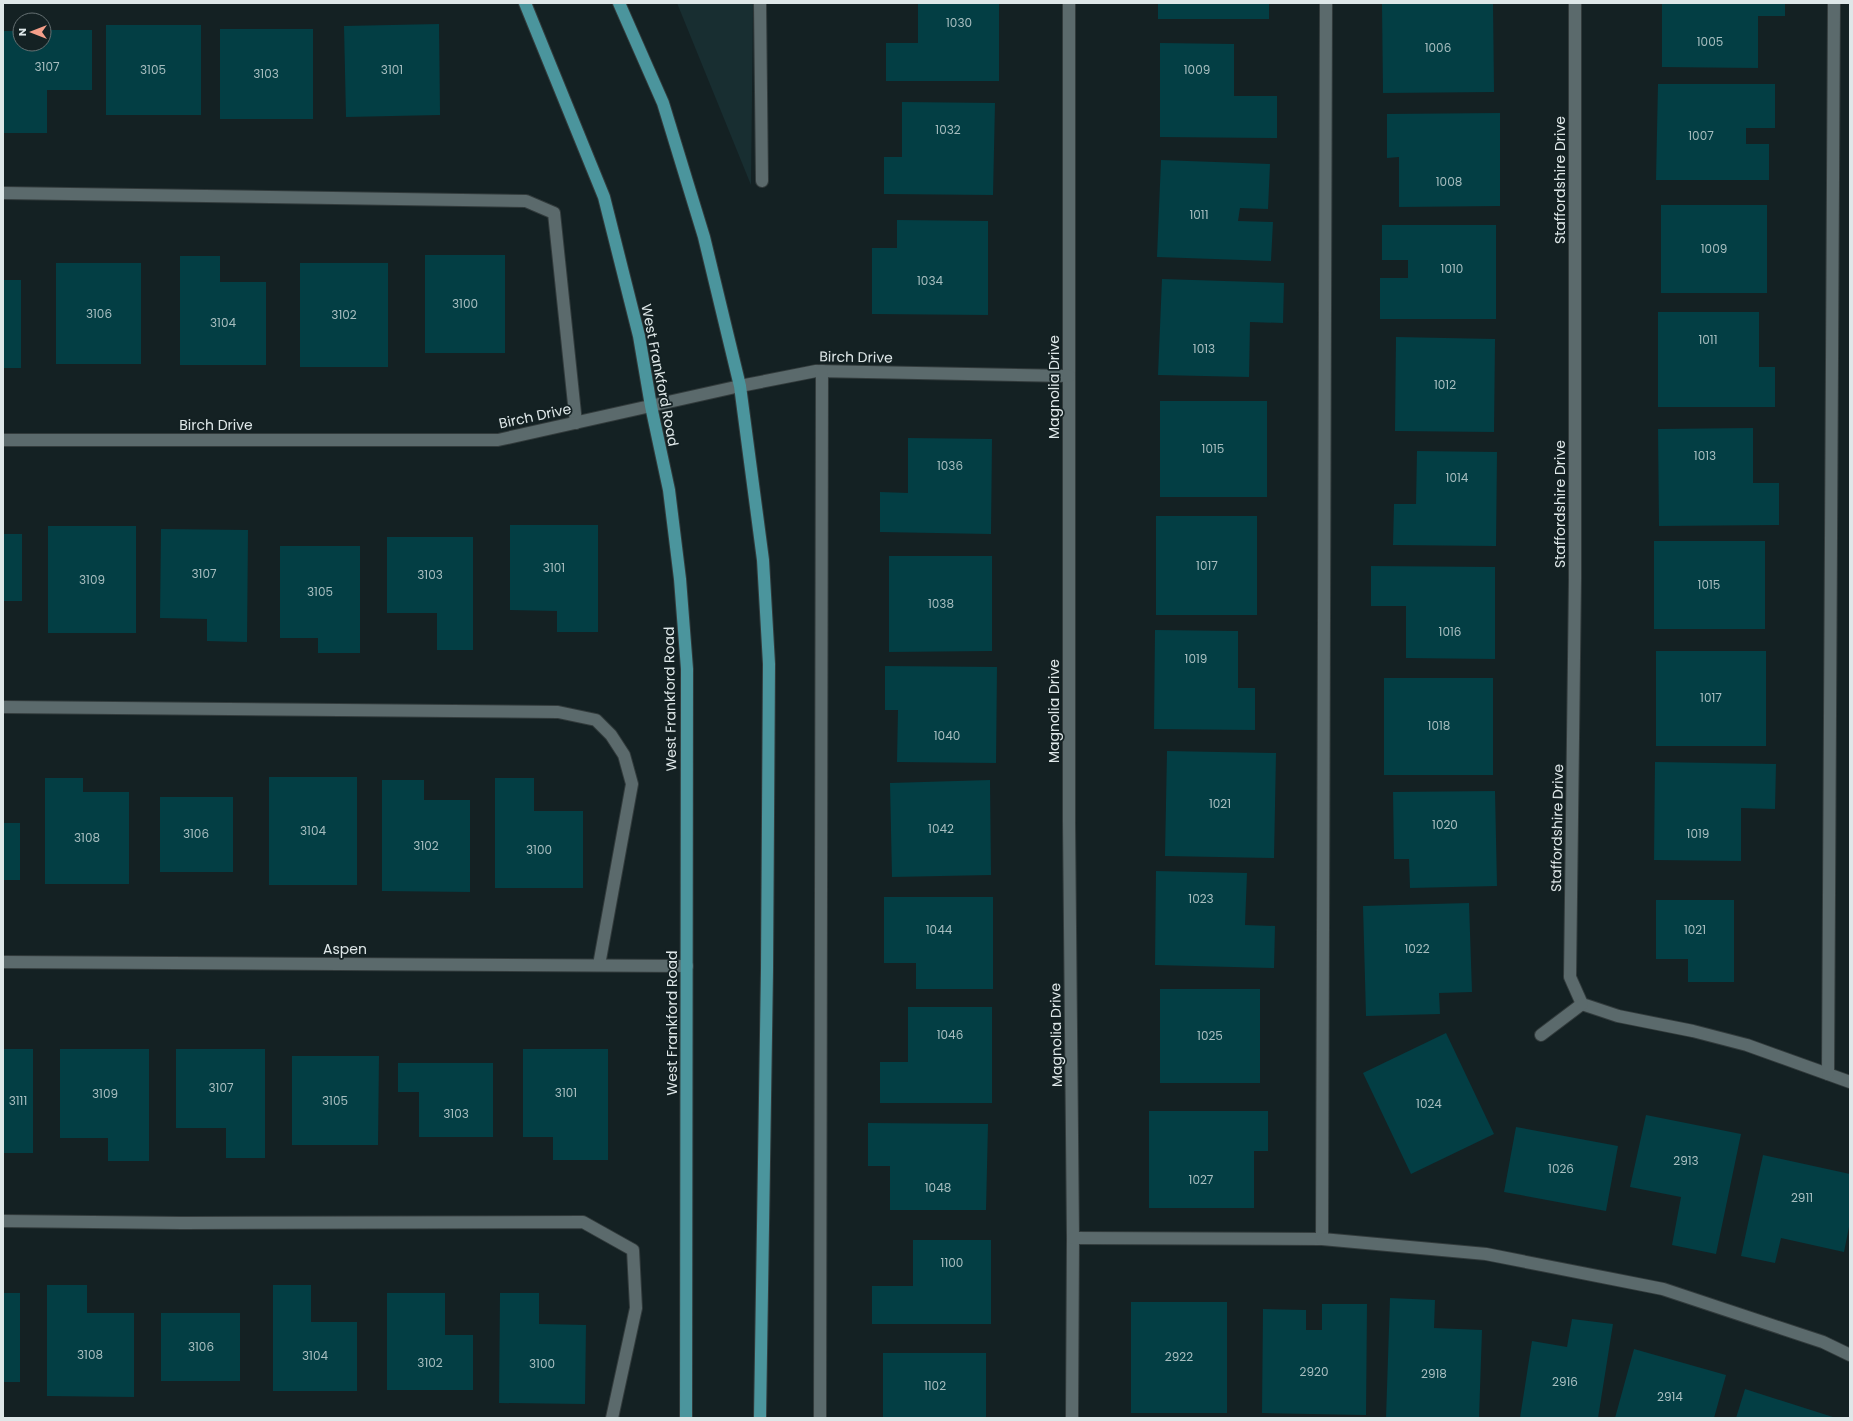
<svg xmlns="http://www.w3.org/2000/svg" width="1853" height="1421" viewBox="0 0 1853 1421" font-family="Poppins,sans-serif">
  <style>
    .built { fill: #182e31 }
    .building { fill: #033e44 }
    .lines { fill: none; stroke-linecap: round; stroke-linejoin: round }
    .minor-casing { stroke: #323b3c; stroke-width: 14 }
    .major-casing { stroke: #323b3c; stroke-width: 14 }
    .minor { stroke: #5b6a6c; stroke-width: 12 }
    .major { stroke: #4b959d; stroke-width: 12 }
    .labels { text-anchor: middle; stroke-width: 3.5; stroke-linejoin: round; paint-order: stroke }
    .number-label { font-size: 12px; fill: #a7bdbf }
    .street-label { font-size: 14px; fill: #dee7e8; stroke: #142123 }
  </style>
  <rect width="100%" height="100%" fill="#142123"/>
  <polygon class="built" points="677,3 753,3 751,185"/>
  <g class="building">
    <polygon points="918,3 999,3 999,81 886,81 886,43 918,43"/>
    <rect x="1158" y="3" width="111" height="16"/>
    <polygon points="1382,3 1493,3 1494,92 1383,93"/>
    <polygon points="1662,3 1785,3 1785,16 1758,16 1758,68 1662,67"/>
    <polygon points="439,24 440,115 346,117 344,26"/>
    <rect x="106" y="25" width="95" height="90"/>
    <rect x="220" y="29" width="93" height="90"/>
    <polygon points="44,30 92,30 92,90 47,90 47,133 3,133 3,31 20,31 20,44 44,44"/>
    <polygon points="1160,43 1234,44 1234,96 1277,96 1277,138 1160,137"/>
    <polygon points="1658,84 1775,84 1775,128 1746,128 1746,144 1769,144 1769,180 1656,180"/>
    <polygon points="902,102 995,103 993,195 884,194 884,157 902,157"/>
    <polygon points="1500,113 1500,206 1399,207 1399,157 1387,158 1387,114"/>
    <polygon points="1161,160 1270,164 1268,209 1240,208 1238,221 1273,222 1271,261 1157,257"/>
    <rect x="1661" y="205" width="106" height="88"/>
    <polygon points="897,220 988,221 988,315 872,314 872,248 897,248"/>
    <polygon points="1382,225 1496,225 1496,319 1380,319 1380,278 1408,278 1408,260 1382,260"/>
    <rect x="425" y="255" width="80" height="98"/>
    <polygon points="180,256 220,256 220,282 266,282 266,365 180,365"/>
    <rect x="56" y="263" width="85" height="101"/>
    <rect x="300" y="263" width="88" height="104"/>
    <polygon points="1162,279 1284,283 1283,323 1250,322 1249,377 1158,375"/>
    <rect x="3" y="280" width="18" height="88"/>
    <polygon points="1658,312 1759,312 1759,367 1775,367 1775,407 1658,407"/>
    <polygon points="1396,337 1495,339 1494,432 1395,431"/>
    <rect x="1160" y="401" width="107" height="96"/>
    <polygon points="1753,428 1753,483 1779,483 1779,525 1659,526 1658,429"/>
    <polygon points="908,438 992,439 991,534 880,532 880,492 908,493"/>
    <polygon points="1417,451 1497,452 1496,546 1393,545 1394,504 1416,504"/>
    <rect x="1156" y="516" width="101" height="99"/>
    <polygon points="510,525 598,525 598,632 557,632 557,611 510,610"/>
    <rect x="48" y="526" width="88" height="107"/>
    <polygon points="161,529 248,530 247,642 207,641 207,619 160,618"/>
    <rect x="3" y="534" width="19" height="67"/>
    <polygon points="387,537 473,537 473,650 437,650 437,613 387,613"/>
    <rect x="1654" y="541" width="111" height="88"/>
    <polygon points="280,546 360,546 360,653 318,653 318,638 280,638"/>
    <polygon points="889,556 992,556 992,651 889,652"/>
    <polygon points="1371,566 1495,567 1495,659 1406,658 1406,606 1371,606"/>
    <polygon points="1155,630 1238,631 1238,688 1255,688 1255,730 1154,729"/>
    <rect x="1656" y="651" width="110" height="95"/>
    <polygon points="885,666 997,667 996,763 897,762 898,710 885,710"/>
    <rect x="1384" y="678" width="109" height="97"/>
    <polygon points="1167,751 1276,753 1274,858 1165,856"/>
    <polygon points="1655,762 1776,764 1775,809 1741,808 1741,861 1654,860"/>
    <rect x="269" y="777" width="88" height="108"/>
    <polygon points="45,778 83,778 83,792 129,792 129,884 45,884"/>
    <polygon points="495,778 534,778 534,811 583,811 583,888 495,888"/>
    <polygon points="382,780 424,780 424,800 470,800 470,892 382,891"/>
    <polygon points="990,780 991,875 892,877 890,783"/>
    <polygon points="1495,791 1497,886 1410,888 1409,859 1394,859 1393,792"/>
    <rect x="160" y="797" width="73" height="75"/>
    <rect x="3" y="823" width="17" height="57"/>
    <polygon points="1156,871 1247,873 1245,925 1275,926 1274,968 1155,965"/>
    <polygon points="884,897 993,897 993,989 916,989 916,963 884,963"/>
    <polygon points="1656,900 1734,900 1734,982 1688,982 1688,959 1656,959"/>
    <polygon points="1469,903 1472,992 1439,993 1440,1014 1366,1016 1363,906"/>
    <rect x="1160" y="989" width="100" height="94"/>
    <polygon points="908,1007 992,1007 992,1103 880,1103 880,1062 908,1062"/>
    <polygon points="1446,1033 1494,1134 1411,1174 1363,1073"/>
    <rect x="3" y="1049" width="30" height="104"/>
    <polygon points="60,1049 149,1049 149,1161 108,1161 108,1138 60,1138"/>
    <polygon points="176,1049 265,1049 265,1158 226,1158 226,1128 176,1128"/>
    <polygon points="523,1049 608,1049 608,1160 553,1160 553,1137 523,1137"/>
    <polygon points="292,1056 379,1056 378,1145 292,1145"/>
    <polygon points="398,1063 493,1063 493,1137 419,1137 419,1092 398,1092"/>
    <polygon points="1149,1111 1268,1111 1268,1151 1254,1151 1254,1208 1149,1208"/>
    <polygon points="1646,1115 1741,1134 1716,1254 1672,1245 1681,1197 1630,1187"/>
    <polygon points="868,1123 988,1124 986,1210 890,1210 890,1166 868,1166"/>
    <polygon points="1516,1127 1618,1146 1606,1211 1504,1192"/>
    <polygon points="1763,1155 1850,1174 1850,1222 1844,1252 1781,1238 1775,1263 1741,1256"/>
    <polygon points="913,1240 991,1240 991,1324 872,1324 872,1286 913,1286"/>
    <polygon points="47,1285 87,1285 87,1313 134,1313 134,1397 47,1396"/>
    <polygon points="273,1285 311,1285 311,1322 357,1322 357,1391 273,1391"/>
    <rect x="3" y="1293" width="17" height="89"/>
    <polygon points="387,1293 445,1293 445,1335 473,1335 473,1390 387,1390"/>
    <polygon points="500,1293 539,1293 539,1324 586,1325 585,1404 499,1403"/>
    <polygon points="1390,1298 1435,1300 1434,1328 1482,1330 1479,1418 1386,1418"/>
    <rect x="1131" y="1302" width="96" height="111"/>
    <polygon points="1322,1304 1367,1304 1366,1415 1262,1413 1263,1309 1306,1310 1306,1330 1322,1330"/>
    <rect x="161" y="1313" width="79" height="68"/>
    <polygon points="1572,1319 1613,1324 1598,1418 1520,1418 1532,1341 1567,1347"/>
    <polygon points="1634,1349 1726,1375 1714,1418 1615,1418"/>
    <rect x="883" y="1353" width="103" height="65"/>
    <polygon points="1745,1389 1836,1418 1736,1418"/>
  </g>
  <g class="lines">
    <g class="minor-casing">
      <g id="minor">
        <polyline points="760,3 762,181"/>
        <polyline points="1069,3 1069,822 1073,1238 1072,1418"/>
        <polyline points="1575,3 1575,579 1570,977 1582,1004 1618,1016 1693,1031 1747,1045 1850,1082"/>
        <polyline points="3,193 526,201 554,213 576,423"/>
        <polyline points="3,440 498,440 740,386 816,371 1069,376"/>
        <polyline points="3,707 558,712 596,720 611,735 624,755 632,784 599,965"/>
        <polyline points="3,962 687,966"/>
        <polyline points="1541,1035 1582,1004"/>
        <polyline points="1828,1074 1834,3"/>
        <polyline points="3,1221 182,1223 583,1222 633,1250 636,1308 612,1418"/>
        <polyline points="1073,1238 1322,1239 1326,3"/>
        <polyline points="1322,1239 1486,1254 1663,1289 1823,1342 1850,1355"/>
        <polyline points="820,1418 822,371"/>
      </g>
    </g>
    <g class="major-casing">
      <g id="major">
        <polyline points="525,3 604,197 639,336 651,406 669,490 680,579 687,669 686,1418"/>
        <polyline points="619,3 663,103 704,237 740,386 763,560 769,664 767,970 760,1418"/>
      </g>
    </g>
    <use href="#minor" class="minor"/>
    <use href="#major" class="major"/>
  </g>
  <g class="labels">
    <g class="number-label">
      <text x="959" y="27">1030</text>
      <text x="1710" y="46">1005</text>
      <text x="1438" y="52">1006</text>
      <text x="47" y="71">3107</text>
      <text x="153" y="74">3105</text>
      <text x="392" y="74">3101</text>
      <text x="1197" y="74">1009</text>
      <text x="266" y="78">3103</text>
      <text x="948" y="134">1032</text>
      <text x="1701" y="140">1007</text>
      <text x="1449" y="186">1008</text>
      <text x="1199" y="219">1011</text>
      <text x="1714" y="253">1009</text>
      <text x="1452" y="273">1010</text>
      <text x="930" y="285">1034</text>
      <text x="465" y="308">3100</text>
      <text x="99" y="318">3106</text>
      <text x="344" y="319">3102</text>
      <text x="223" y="327">3104</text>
      <text x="1708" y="344">1011</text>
      <text x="1204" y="353">1013</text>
      <text x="1445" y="389">1012</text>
      <text x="1213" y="453">1015</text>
      <text x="1705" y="460">1013</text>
      <text x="950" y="470">1036</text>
      <text x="1457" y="482">1014</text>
      <text x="1207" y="570">1017</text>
      <text x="554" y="572">3101</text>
      <text x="204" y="578">3107</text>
      <text x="430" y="579">3103</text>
      <text x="92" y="584">3109</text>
      <text x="1709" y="589">1015</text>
      <text x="320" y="596">3105</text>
      <text x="941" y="608">1038</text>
      <text x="1450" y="636">1016</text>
      <text x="1196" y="663">1019</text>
      <text x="1711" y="702">1017</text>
      <text x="1439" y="730">1018</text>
      <text x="947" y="740">1040</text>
      <text x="1220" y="808">1021</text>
      <text x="1445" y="829">1020</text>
      <text x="941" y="833">1042</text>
      <text x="313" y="835">3104</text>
      <text x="196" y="838">3106</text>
      <text x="1698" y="838">1019</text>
      <text x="87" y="842">3108</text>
      <text x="426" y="850">3102</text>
      <text x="539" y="854">3100</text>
      <text x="1201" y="903">1023</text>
      <text x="939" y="934">1044</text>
      <text x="1695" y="934">1021</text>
      <text x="1417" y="953">1022</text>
      <text x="950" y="1039">1046</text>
      <text x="1210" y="1040">1025</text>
      <text x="221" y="1092">3107</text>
      <text x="566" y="1097">3101</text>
      <text x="105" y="1098">3109</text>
      <text x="18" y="1105">3111</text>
      <text x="335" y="1105">3105</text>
      <text x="1429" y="1108">1024</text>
      <text x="456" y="1118">3103</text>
      <text x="1686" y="1165">2913</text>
      <text x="1561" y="1173">1026</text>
      <text x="1201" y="1184">1027</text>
      <text x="938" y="1192">1048</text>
      <text x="1802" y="1202">2911</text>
      <text x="952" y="1267">1100</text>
      <text x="201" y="1351">3106</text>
      <text x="90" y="1359">3108</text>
      <text x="315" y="1360">3104</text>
      <text x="1179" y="1361">2922</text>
      <text x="430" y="1367">3102</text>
      <text x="542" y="1368">3100</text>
      <text x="1314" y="1376">2920</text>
      <text x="1434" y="1378">2918</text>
      <text x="1565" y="1386">2916</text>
      <text x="935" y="1390">1102</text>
      <text x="1670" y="1401">2914</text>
    </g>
    <g class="street-label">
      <text transform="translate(1560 180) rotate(-90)" y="5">Staffordshire Drive</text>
      <text transform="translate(856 357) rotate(1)" y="5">Birch Drive</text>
      <text transform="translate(660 375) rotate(79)" y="5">West Frankford Road</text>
      <text transform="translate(1054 387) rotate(-90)" y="5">Magnolia Drive</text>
      <text transform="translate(535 416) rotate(-12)" y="5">Birch Drive</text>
      <text x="216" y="430">Birch Drive</text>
      <text transform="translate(1560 504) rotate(-90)" y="5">Staffordshire Drive</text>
      <text transform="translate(670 699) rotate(-91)" y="5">West Frankford Road</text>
      <text transform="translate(1054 711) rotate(-90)" y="5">Magnolia Drive</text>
      <text transform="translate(1557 828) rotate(-89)" y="5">Staffordshire Drive</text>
      <text x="345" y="954">Aspen</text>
      <text transform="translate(672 1023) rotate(-90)" y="5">West Frankford Road</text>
      <text transform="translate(1056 1035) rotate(-91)" y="5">Magnolia Drive</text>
    </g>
  </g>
  <rect width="1853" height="1421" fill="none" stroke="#dee7e8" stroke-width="8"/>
  <g transform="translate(32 32) rotate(270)"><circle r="19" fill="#142123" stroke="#657072"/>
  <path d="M0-3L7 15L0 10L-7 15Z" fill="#f49e89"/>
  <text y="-6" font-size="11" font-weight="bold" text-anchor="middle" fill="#dee7e8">N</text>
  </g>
</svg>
